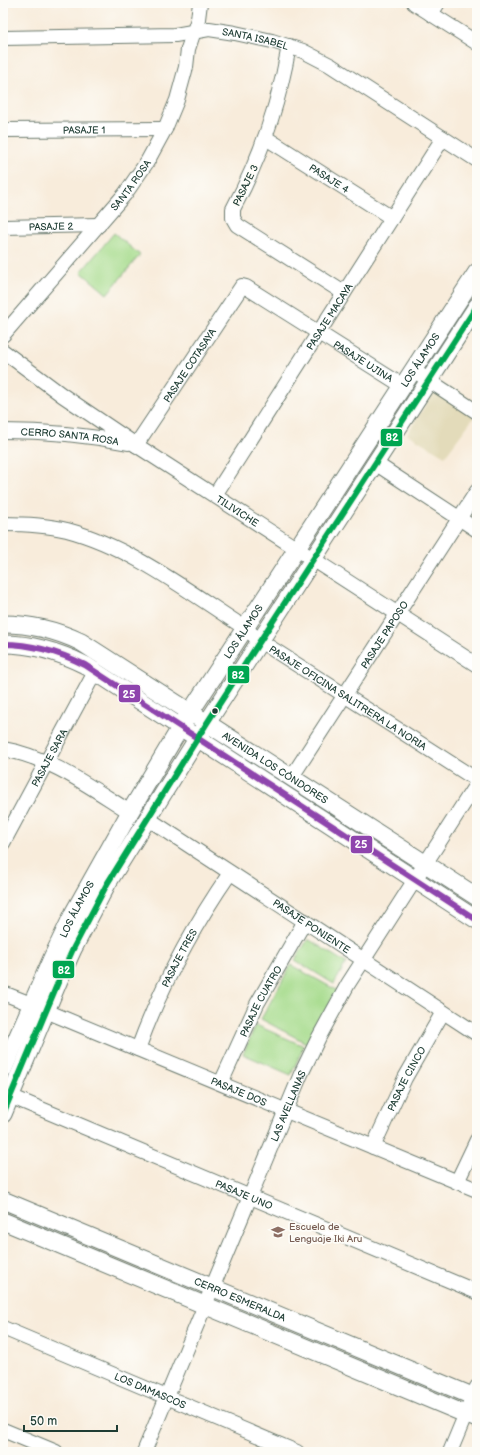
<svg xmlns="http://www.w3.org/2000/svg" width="480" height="1455" viewBox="0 0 480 1455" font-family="'Balsamiq Sans',sans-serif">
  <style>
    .built { fill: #e3dbba }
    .green { fill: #a6db8c; stroke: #628c60 }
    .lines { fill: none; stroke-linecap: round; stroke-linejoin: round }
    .minor-casing { stroke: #6b7a6e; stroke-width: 16 }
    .tertiary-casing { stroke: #6b7a6e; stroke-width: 19 }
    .minor { stroke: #fff; stroke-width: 14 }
    .tertiary { stroke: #fff; stroke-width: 17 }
    .bus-1-casing { stroke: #fdfcf7; stroke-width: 9 }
    .bus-2-casing { stroke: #fdfcf7; stroke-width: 9 }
    .bus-1 { stroke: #8e44ad; stroke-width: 6 }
    .bus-2 { stroke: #00a651; stroke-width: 6 }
    .bus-dot { fill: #1f3d34; stroke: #fdfcf7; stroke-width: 1.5 }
    .labels { text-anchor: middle; stroke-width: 3.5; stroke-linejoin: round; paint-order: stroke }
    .street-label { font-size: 10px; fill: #1f3d34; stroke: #fdfcf7 }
    .education-label { font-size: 10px; fill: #785e54; stroke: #fdfcf7; text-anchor: start }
    .line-badge { stroke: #fdfcf7; stroke-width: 1.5 }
    .badge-label { font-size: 11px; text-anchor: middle; font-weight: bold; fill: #fff }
  </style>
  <rect width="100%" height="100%" fill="#fdfcf7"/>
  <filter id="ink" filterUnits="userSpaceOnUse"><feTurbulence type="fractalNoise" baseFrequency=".025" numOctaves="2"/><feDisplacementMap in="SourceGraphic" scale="8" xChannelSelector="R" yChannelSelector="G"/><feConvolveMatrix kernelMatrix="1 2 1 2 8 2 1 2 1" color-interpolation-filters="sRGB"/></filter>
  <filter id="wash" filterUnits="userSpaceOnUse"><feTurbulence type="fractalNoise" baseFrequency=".012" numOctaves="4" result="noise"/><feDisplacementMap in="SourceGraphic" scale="16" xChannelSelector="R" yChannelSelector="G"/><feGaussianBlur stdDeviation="0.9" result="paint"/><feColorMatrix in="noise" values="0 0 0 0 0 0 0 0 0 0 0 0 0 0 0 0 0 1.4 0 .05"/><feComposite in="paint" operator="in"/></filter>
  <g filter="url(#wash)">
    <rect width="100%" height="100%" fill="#f8ecdb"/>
    <polygon class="built" points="435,390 474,417 445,456 407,434"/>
    <g class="green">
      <polygon points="114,233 140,255 107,294 81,272"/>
      <polygon points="308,939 346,963 334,984 295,960"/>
      <polygon points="291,965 338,991 308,1044 261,1019"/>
      <polygon points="256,1025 304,1046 291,1075 243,1054"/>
    </g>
  </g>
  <g filter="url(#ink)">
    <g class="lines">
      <g class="minor-casing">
        <g id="minor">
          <polyline points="414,3 477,43"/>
          <polyline points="431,14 438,3"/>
          <path id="s1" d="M 3,38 L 175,35 L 209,29 L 235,33 L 272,41 L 303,51 L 330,65 L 477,160"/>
          <path d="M 289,46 C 279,104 261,157 233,209 L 233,218 L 237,225 L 344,293"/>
          <path id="s2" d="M 3,130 L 165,129"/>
          <path id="s3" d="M 266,138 L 392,218"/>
          <path id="s4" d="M 3,227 L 99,225"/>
          <path id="s5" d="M 3,335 L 125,194 L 147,162 L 165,129 L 177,100 L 186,67 L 188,49 L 198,19 L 200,3"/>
          <path id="s6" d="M 3,351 L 62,395 L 136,445 L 477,665"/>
          <polyline points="413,370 477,412"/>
          <path id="s7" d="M 3,431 C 45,431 87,435 128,443"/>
          <path id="s8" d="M 136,445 L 242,286 L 246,287 L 403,386"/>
          <polyline points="375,463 477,530"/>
          <path id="s9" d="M 215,495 L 443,138"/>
          <path id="s10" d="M 3,524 C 24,524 46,525 67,530 C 131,547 189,592 245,628 L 260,641 L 477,780"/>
          <path d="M 3,749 C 50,757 90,787 130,812"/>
          <path id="s11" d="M 291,778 L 477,491"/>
          <path id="s12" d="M 147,818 L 477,1034"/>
          <path id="s13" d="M 3,843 L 95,672"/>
          <polyline points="3,993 31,1004"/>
          <path id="s14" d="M 46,1011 L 477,1190"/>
          <path id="s15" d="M 138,1049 C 161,986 192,928 230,873"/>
          <path id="s16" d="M 221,1083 L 257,1004 L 305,921"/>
          <path id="s17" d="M 10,1096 L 477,1292"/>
          <path id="s18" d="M 373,1147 L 405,1078 L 443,1012"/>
          <polyline points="457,1182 477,1140"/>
          <path id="s19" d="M 3,1328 L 297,1452"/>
          <polyline points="3,1430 56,1452"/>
          <path id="s20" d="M 144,1452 L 301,1074 L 319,1037 L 348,984 L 477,783"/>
          <polyline points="450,1452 477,1387"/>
        </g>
      </g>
      <g class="tertiary-casing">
        <g id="tertiary">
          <path id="s21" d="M 3,624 C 31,624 56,630 81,642 L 477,897"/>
          <path d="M 3,644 C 32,644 59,652 85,665 L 477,920"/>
          <path id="s22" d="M 3,1070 L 52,958 L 74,912 L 130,812 L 180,728 L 477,272"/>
          <polyline points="3,1114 59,980 73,949 107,884 207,723 477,306"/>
          <path id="s23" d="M 3,1200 L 477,1398"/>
          <polyline points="3,1221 477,1419"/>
        </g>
      </g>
      <use href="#minor" class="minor"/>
      <use href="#tertiary" class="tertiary"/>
      <g class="bus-1-casing">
        <path id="bus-1" d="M 3,644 C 32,644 59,652 85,665 L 477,920"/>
      </g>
      <g class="bus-2-casing">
        <polyline id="bus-2" points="3,1114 59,980 73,949 107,884 207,723 477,306"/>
      </g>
      <use href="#bus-1" class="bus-1"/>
      <use href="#bus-2" class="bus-2"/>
    </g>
  </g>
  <defs>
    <g id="school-bare" transform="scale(1.08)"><path d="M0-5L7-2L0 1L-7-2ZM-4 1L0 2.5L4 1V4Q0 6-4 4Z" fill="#8d6e63" stroke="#fdfcf7" stroke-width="2.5" paint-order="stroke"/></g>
  </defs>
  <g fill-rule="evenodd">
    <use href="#school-bare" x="278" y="1232"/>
  </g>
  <circle class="bus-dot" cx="215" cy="711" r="3.5"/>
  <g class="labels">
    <g class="street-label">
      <text dy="4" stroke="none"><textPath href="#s1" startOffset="254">SANTA ISABEL</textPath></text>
      <text dy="4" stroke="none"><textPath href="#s2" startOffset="81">PASAJE 1</textPath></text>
      <text dy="4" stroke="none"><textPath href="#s3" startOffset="75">PASAJE 4</textPath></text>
      <text dy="4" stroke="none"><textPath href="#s5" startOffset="197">SANTA ROSA</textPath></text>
      <text transform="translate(245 185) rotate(-64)" y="4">PASAJE 3</text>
      <text dy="4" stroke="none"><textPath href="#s4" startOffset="48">PASAJE 2</textPath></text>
      <text dy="4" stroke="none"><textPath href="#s9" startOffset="212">PASAJE MACAYA</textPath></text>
      <text dy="4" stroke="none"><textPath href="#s8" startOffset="334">PASAJE UJINA</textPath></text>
      <text dy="4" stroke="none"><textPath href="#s22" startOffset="825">LOS ÁLAMOS</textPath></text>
      <text dy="4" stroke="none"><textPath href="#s8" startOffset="96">PASAJE COTASAYA</textPath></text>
      <text dy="4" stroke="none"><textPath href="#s7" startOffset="67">CERRO SANTA ROSA</textPath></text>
      <text dy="4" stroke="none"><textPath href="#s6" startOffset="284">TILIVICHE</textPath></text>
      <text dy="4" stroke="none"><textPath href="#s22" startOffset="501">LOS ÁLAMOS</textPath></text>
      <text dy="4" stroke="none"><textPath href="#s11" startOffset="171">PASAJE PAPOSO</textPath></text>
      <text dy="4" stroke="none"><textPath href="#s10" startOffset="393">PASAJE OFICINA SALITRERA LA NORIA</textPath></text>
      <text dy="4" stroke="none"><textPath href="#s13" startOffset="97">PASAJE SARA</textPath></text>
      <text dy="4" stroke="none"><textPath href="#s21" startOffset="312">AVENIDA LOS CÓNDORES</textPath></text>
      <text dy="4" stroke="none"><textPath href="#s22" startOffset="177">LOS ÁLAMOS</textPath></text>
      <text dy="4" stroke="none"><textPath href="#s12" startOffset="197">PASAJE PONIENTE</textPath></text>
      <text dy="4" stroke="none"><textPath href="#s15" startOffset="100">PASAJE TRES</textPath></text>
      <text dy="4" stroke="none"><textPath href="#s16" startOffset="91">PASAJE CUATRO</textPath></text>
      <text dy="4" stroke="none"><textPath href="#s18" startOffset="76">PASAJE CINCO</textPath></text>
      <text dy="4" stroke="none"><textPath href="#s14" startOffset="209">PASAJE DOS</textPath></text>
      <text dy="4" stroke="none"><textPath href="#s20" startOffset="375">LAS AVELLANAS</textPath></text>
      <text dy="4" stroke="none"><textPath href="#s17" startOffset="254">PASAJE UNO</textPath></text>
      <text dy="4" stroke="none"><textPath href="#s23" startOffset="257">CERRO ESMERALDA</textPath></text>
      <text dy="4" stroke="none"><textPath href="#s19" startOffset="160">LOS DAMASCOS</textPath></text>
    </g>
    <g class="education-label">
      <text x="289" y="1230">Escuela de<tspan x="289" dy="12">Lenguaje Iki Aru</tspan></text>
    </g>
  </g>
  <g class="line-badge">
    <rect x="380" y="428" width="23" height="19" rx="4" fill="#00a651"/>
    <rect x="227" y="665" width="23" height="19" rx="4" fill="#00a651"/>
    <rect x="118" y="684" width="23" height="19" rx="4" fill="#8e44ad"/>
    <rect x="350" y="835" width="23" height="19" rx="4" fill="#8e44ad"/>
    <rect x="52" y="960" width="23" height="19" rx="4" fill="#00a651"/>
  </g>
  <g class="badge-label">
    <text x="392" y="441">82</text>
    <text x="238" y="679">82</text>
    <text x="129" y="698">25</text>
    <text x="361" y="848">25</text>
    <text x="64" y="974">82</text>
  </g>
  <rect width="480" height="1455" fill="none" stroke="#fdfcf7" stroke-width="16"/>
  <path d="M24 1425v6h93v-6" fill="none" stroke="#1f3d34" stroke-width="2"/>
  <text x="30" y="1425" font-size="12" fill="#1f3d34" stroke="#fdfcf7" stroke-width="3" paint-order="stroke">50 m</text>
</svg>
